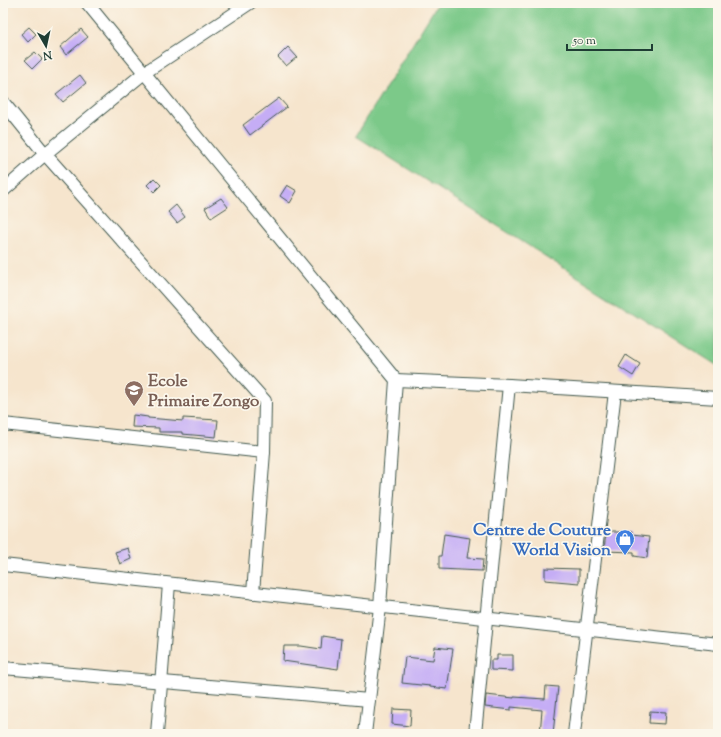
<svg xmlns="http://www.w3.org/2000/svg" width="721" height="737" viewBox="0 0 721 737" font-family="'Sorts Mill Goudy',serif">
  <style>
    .green { fill: #7bc989; stroke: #4d835e }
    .building { fill: #c5adf5 }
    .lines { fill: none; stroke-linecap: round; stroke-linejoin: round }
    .street-casing { stroke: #3f564b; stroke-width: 14 }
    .street { stroke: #fff; stroke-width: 12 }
    .labels { text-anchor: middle; stroke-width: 3.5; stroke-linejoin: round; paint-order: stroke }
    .education-label { font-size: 17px; font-weight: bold; fill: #785e54; stroke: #fbf7ec; text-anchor: start }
    .shop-label { font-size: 17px; font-weight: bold; fill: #366cbe; stroke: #fbf7ec; text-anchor: end }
  </style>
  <rect width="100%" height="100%" fill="#fbf7ec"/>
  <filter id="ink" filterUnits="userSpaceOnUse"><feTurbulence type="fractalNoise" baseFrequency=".025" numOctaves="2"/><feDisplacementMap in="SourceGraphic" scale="8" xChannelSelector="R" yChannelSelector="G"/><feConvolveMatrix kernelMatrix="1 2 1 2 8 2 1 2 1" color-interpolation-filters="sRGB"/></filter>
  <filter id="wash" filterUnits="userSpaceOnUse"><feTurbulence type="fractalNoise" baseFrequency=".012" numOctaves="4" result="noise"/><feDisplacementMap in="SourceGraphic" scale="16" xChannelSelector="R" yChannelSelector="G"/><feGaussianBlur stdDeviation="0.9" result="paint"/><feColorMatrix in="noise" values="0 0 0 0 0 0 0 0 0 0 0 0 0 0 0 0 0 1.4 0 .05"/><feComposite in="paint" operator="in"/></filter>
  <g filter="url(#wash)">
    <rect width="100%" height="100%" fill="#f6e5cd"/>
    <polygon class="green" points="438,3 718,3 718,366 356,136"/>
    <g id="blocks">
      <g class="building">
        <polygon points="29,27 36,34 28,42 21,34"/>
        <polygon points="81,29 88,37 66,55 60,47"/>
        <polygon points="288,47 297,57 286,66 278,57"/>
        <polygon points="35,52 42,59 33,68 25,60"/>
        <polygon points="80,75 86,83 63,102 56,94"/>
        <polygon points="279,98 287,107 250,135 243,125"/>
        <polygon points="154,178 161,185 154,192 147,185"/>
        <polygon points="287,185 297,191 290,203 280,196"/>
        <polygon points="221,198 228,207 211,218 205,208"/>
        <polygon points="176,205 185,217 177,223 168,212"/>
        <polygon points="626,355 640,364 633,376 619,367"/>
        <polygon points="133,415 148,417 148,418 183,421 183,418 218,420 216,437 182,434 182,432 159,432 159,428 132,427"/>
        <polygon points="606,532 631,532 631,535 649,537 647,558 634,556 634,552 604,551"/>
        <polygon points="444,534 470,538 467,558 483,559 482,571 439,569 439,556 441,556"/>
        <polygon points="128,548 131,559 120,564 115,552"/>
        <polygon points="545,568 579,569 579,583 545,580"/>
        <polygon points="322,636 341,639 338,669 283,661 284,646 301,646 321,649"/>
        <polygon points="435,647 453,649 447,689 430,687 430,686 402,683 405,657 433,660"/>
        <polygon points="497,655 513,655 513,671 491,670 491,660 497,660"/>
        <polygon points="546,686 558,687 553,734 540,734 542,710 511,707 511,710 485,707 486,695 514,698 514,697 545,699"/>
        <polygon points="393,709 411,710 410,726 392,724"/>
        <polygon points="650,711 666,712 665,724 649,723"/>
      </g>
    </g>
  </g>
  <g filter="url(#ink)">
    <use href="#blocks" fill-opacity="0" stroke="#3f564b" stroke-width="1"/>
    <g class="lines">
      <g class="street-casing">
        <g id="street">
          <polyline points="87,3 396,380 380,607 365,734"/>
          <polyline points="3,102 45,154 265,401 264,452 253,593"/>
          <polyline points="3,191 45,154 144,73 250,3"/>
          <polyline points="396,380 509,385 718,398"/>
          <polyline points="3,424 264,452"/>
          <polyline points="3,565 718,644"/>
          <polyline points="3,668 369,700"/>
          <polyline points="157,734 169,584"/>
          <polyline points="475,734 509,385"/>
          <polyline points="574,734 615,392"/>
        </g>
      </g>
      <use href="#street" class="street"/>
    </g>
  </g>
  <defs>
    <g id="school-pin" transform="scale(1)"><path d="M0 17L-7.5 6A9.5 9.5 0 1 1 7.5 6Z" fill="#8d6e63" stroke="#fbf7ec"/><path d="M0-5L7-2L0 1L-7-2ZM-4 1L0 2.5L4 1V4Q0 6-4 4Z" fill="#fff"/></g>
    <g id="shop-pin" transform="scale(1)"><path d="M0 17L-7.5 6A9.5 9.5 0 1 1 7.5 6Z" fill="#3f7fe0" stroke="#fbf7ec"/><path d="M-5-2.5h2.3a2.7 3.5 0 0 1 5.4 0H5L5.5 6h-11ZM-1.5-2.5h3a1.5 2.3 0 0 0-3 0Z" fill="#fff"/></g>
  </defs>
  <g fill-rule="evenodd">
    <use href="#school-pin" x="134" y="390"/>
    <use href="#shop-pin" x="625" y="539"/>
  </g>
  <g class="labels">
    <g class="education-label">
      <text x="148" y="386">Ecole<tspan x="148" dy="20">Primaire Zongo</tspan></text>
    </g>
    <g class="shop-label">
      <text x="611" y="535">Centre de Couture<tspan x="611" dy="20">World Vision</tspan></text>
    </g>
  </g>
  <rect width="721" height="737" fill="none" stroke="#fbf7ec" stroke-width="16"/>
  <g transform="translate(46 46) rotate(171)" stroke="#fbf7ec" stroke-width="3" paint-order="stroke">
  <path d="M0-3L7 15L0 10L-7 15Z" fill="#1f3d34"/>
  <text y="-6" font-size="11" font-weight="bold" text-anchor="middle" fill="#1f3d34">N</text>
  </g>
  <path d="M567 44v6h85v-6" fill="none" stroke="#1f3d34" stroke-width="2"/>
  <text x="573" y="44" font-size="12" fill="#1f3d34" stroke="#fbf7ec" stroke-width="3" paint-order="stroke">50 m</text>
</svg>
